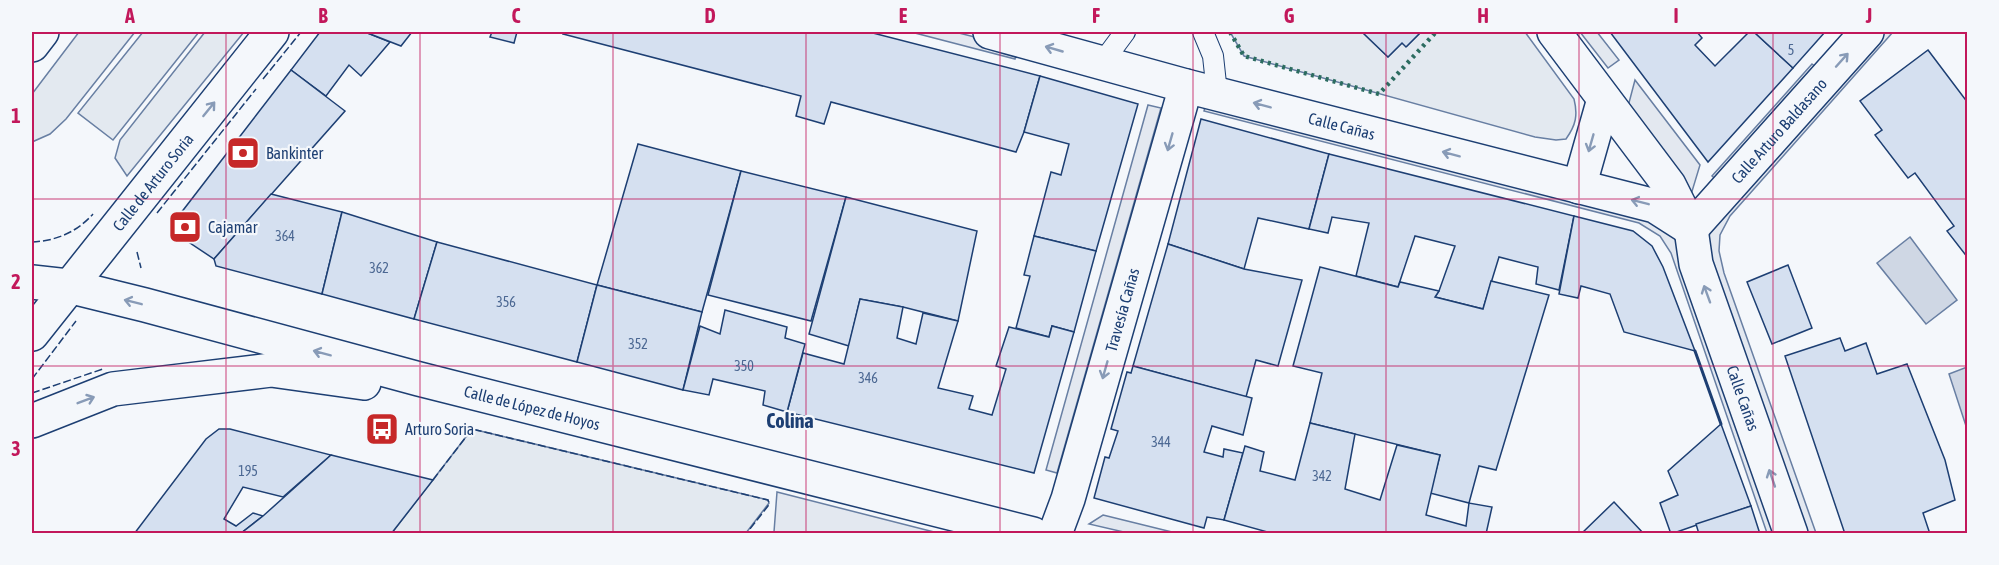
<svg xmlns="http://www.w3.org/2000/svg" width="1999" height="565" viewBox="0 0 1999 565" font-family="'Asap Condensed',sans-serif">
  <style>
    .green { fill: #e3e9f0; stroke: #687fa3; stroke-width: 1.5 }
    .parking { fill: #e3e8f0; stroke: #687fa3; stroke-width: 1.5 }
    .water { fill: #cfd7e4; stroke: #687fa3; stroke-width: 1.5 }
    .building { fill: #d5e0f0; stroke: #1d3f73; stroke-width: 1.5 }
    .lines { fill: none; stroke-linecap: round; stroke-linejoin: round }
    .lane-casing { stroke: #1d3f73; stroke-width: 22 }
    .street-casing { stroke: #1d3f73; stroke-width: 36 }
    .secondary-casing { stroke: #1d3f73; stroke-width: 36 }
    .primary-casing { stroke: #1d3f73; stroke-width: 36 }
    .lane { stroke: #f4f7fb; stroke-width: 20 }
    .street { stroke: #f4f7fb; stroke-width: 33 }
    .secondary { stroke: #f4f7fb; stroke-width: 33 }
    .primary { stroke: #f4f7fb; stroke-width: 33 }
    .hedge { stroke: #2c6c60; stroke-width: 4.5; stroke-dasharray: 3 4.5; stroke-linecap: butt }
    .fence { stroke: #1d3f73; stroke-width: 1.5; stroke-dasharray: 8 3; stroke-linecap: butt }
    .wall { stroke: #1d3f73; stroke-width: 3 }
    .oneway { stroke: #889bb7 }
    .grid { fill: none; stroke: #c2185b; stroke-width: 1.5; stroke-opacity: 0.55 }
    .labels { text-anchor: middle; stroke-width: 4.5; stroke-linejoin: round; paint-order: stroke }
    .number-label { font-size: 14px; fill: #4b6792 }
    .street-label { font-size: 16px; fill: #1d3f73; stroke: #f4f7fb }
    .poi-label { font-size: 16px; fill: #1d3f73; stroke: #f4f7fb; text-anchor: start }
    .quarter-label { font-size: 20px; font-weight: bold; fill: #1d3f73; stroke: #f4f7fb }
    .neatline { fill: none; stroke: #c2185b; stroke-width: 2 }
    .grid-label { font-size: 20px; text-anchor: middle; font-weight: bold; fill: #c2185b }
  </style>
  <rect width="100%" height="100%" fill="#f4f7fb"/>
  <g class="green">
    <polygon points="79,32 135,32 66,119 50,134 32,142 32,94"/>
    <polygon points="143,32 199,32 113,140 78,113"/>
    <polygon points="205,32 244,32 127,176 115,158 120,140"/>
    <path d="M 1230,32 L 1362,32 L 1388,57 L 1402,43 L 1407,46 L 1421,32 L 1525,32 L 1574,99 C 1578,115 1576,125 1566,139 L 1556,140 L 1535,137 L 1244,56 Z"/>
    <polygon points="472,429 760,498 768,500 769,503 746,533 391,534"/>
  </g>
  <g class="parking">
    <polygon points="911,32 955,32 1018,48 1015,59"/>
    <polygon points="1580,32 1597,32 1619,60 1608,68"/>
    <polygon points="1879,32 1893,32 1730,216 1720,235 1719,251 1724,273 1816,533 1802,533 1707,252 1710,231"/>
    <polygon points="1812,64 1821,71 1722,185 1712,176"/>
    <polygon points="1635,80 1700,165 1690,198 1626,114"/>
    <polygon points="1207,99 1663,220 1680,244 1780,533 1767,533 1671,253 1660,236 1639,223 1204,111"/>
    <polygon points="1148,105 1161,108 1057,473 1046,470"/>
    <polygon points="777,492 938,533 774,532"/>
    <polygon points="1103,515 1176,533 1128,533 1089,524"/>
  </g>
  <g class="water">
    <polygon points="1910,237 1957,300 1926,324 1877,263"/>
    <polygon points="1967,367 1967,429 1949,374"/>
  </g>
  <g class="building">
    <polygon points="320,32 365,32 390,42 361,76 349,65 326,96 291,70"/>
    <polygon points="365,32 412,32 401,46"/>
    <polygon points="492,32 517,32 514,43 490,37"/>
    <polygon points="564,32 869,32 1040,76 1024,132 1016,152 831,102 824,124 796,116 801,96 563,34"/>
    <polygon points="1362,32 1421,32 1406,47 1402,43 1388,57"/>
    <polygon points="1610,32 1697,32 1702,38 1695,45 1715,66 1749,32 1754,32 1793,68 1708,162"/>
    <polygon points="1754,32 1825,32 1793,68"/>
    <polygon points="1928,50 1968,103 1968,258 1947,231 1954,226 1915,173 1908,178 1875,135 1882,130 1860,101"/>
    <polygon points="291,70 345,111 214,259 178,235 174,222"/>
    <polygon points="1040,76 1138,104 1096,251 1034,236 1051,172 1061,175 1069,144 1024,132"/>
    <polygon points="1201,119 1329,154 1309,229 1258,218 1244,269 1168,244"/>
    <polygon points="638,144 741,171 702,312 597,285"/>
    <polygon points="1329,154 1574,216 1559,290 1536,284 1538,267 1499,257 1483,309 1435,297 1439,291 1455,246 1415,236 1398,287 1356,276 1369,223 1332,217 1328,233 1309,229"/>
    <polygon points="741,171 846,197 811,321 708,295"/>
    <polygon points="271,194 342,212 322,294 216,266 214,259"/>
    <polygon points="846,197 977,231 958,321 903,307 860,299 849,346 809,334"/>
    <polygon points="342,212 437,242 414,319 322,294"/>
    <polygon points="1574,216 1633,231 1652,246 1663,267 1695,351 1624,332 1610,294 1581,286 1578,298 1559,294"/>
    <polygon points="1034,236 1096,251 1074,332 1052,326 1049,337 1016,328 1030,276 1024,275"/>
    <polygon points="437,242 597,285 577,362 414,319"/>
    <polygon points="1168,244 1244,269 1302,280 1278,366 1256,360 1246,397 1133,366"/>
    <polygon points="1788,265 1812,328 1772,344 1747,282"/>
    <polygon points="1320,267 1398,287 1400,282 1439,291 1435,297 1483,309 1491,281 1549,295 1496,470 1479,466 1469,503 1430,493 1440,455 1310,423 1322,373 1293,366"/>
    <polygon points="597,285 702,312 683,390 577,362"/>
    <polygon points="860,299 903,307 897,338 916,344 923,313 958,321 938,388 973,396 969,409 992,415 1006,369 996,366 1009,327 1049,337 1052,326 1074,332 1034,473 787,412 803,353 844,364"/>
    <polygon points="725,310 787,327 785,338 805,344 787,412 763,405 765,391 713,379 709,395 683,390 700,326 720,334"/>
    <polygon points="1840,338 1845,351 1866,343 1877,374 1907,364 1945,460 1955,500 1923,513 1930,534 1845,534 1785,356"/>
    <polygon points="1133,366 1252,398 1243,435 1212,426 1204,452 1223,457 1224,449 1243,453 1224,520 1207,517 1204,528 1094,498 1105,457 1109,458 1118,431 1111,429 1127,372 1131,373"/>
    <polygon points="1310,423 1355,434 1345,489 1380,500 1397,445 1440,455 1426,515 1466,526 1469,503 1492,507 1486,534 1275,534 1224,520 1245,446 1264,452 1260,471 1295,480"/>
    <polygon points="1721,424 1751,506 1671,534 1660,503 1678,495 1668,471"/>
    <polygon points="219,429 230,429 331,455 283,497 243,487 224,519 236,526 253,513 263,516 240,534 134,534 206,439"/>
    <polygon points="331,455 433,480 391,534 240,534 263,516"/>
    <polygon points="1614,502 1644,534 1581,534"/>
    <polygon points="1751,506 1760,534 1699,534 1696,524"/>
  </g>
  <g class="lines">
    <g class="lane-casing">
      <g id="lane">
        <polyline points="1203,32 1213,56 1217,93"/>
        <polyline points="1102,63 1125,32"/>
      </g>
    </g>
    <g class="street-casing">
      <g id="street">
        <path id="s1" d="M 990,32 L 1186,86 L 1655,206 L 1691,229"/>
        <path id="s2" d="M 1554,32 L 1669,185 L 1691,229 L 1696,264 L 1791,534"/>
        <polyline points="1579,187 1604,99"/>
        <path id="s3" d="M 1691,229 L 1867,32"/>
        <path id="s4" d="M 1055,534 L 1068,499 L 1186,86"/>
      </g>
    </g>
    <g class="secondary-casing">
      <g id="secondary">
        <path id="s5" d="M 32,282 L 68,286 L 145,305 L 419,379 L 1033,534"/>
        <polyline points="32,421 113,389 271,370 364,383"/>
      </g>
    </g>
    <g class="primary-casing">
      <g id="primary">
        <polyline points="32,45 42,32"/>
        <path id="s6" d="M 32,334 L 272,32"/>
      </g>
    </g>
    <use href="#lane" class="lane"/>
    <use href="#street" class="street"/>
    <use href="#secondary" class="secondary"/>
    <use href="#primary" class="primary"/>
    <polyline class="hedge" points="1230,32 1244,56 1379,94 1436,32"/>
    <g class="fence">
      <polyline points="263,79 301,32"/>
      <polyline points="157,213 256,89"/>
      <path d="M 32,242 C 56,241 77,232 93,214"/>
      <polyline points="137,252 141,268"/>
      <polyline points="32,379 76,321"/>
      <polyline points="32,393 103,369"/>
      <polyline points="433,480 472,429 768,500 769,503 768,506 746,534"/>
    </g>
    <polyline class="wall" points="1695,351 1721,424"/>
  </g>
  <defs><path id="oneway-shaft" d="M-6 0H5M1.5-3L5.5 0L1.5 3" fill="none" stroke-width="1.6" stroke-linecap="round" stroke-linejoin="round" transform="scale(1.5)"/></defs>
  <g class="oneway">
    <use href="#oneway-shaft" transform="translate(1054 49) rotate(-164)"/>
    <use href="#oneway-shaft" transform="translate(1842 60) rotate(-48)"/>
    <use href="#oneway-shaft" transform="translate(1262 105) rotate(-165)"/>
    <use href="#oneway-shaft" transform="translate(209 109) rotate(-51)"/>
    <use href="#oneway-shaft" transform="translate(1170 142) rotate(106)"/>
    <use href="#oneway-shaft" transform="translate(1591 143) rotate(106)"/>
    <use href="#oneway-shaft" transform="translate(1451 154) rotate(-165)"/>
    <use href="#oneway-shaft" transform="translate(1640 202) rotate(-166)"/>
    <use href="#oneway-shaft" transform="translate(1707 294) rotate(-110)"/>
    <use href="#oneway-shaft" transform="translate(133 302) rotate(-166)"/>
    <use href="#oneway-shaft" transform="translate(322 353) rotate(-165)"/>
    <use href="#oneway-shaft" transform="translate(1105 370) rotate(106)"/>
    <use href="#oneway-shaft" transform="translate(86 400) rotate(-21)"/>
    <use href="#oneway-shaft" transform="translate(1772 478) rotate(-109)"/>
  </g>
  <path class="grid" d="M 226,32 L 226,534M 420,32 L 420,534M 613,32 L 613,534M 806,32 L 806,534M 1000,32 L 1000,534M 1193,32 L 1193,534M 1386,32 L 1386,534M 1579,32 L 1579,534M 1773,32 L 1773,534M 32,199 L 1968,199M 32,366 L 1968,366"/>
  <defs>
    <g id="bank-square" transform="scale(1.725)"><rect x="-9" y="-9" width="18" height="18" rx="4" fill="#c62828" stroke="#f4f7fb"/><path d="M-6-4H6V4H-6ZM0-2.3a2.3 2.3 0 1 0 0 4.6a2.3 2.3 0 1 0 0-4.6Z" fill="#fff"/></g>
    <g id="bus-square" transform="scale(1.725)"><rect x="-9" y="-9" width="18" height="18" rx="4" fill="#c62828" stroke="#f4f7fb"/><path d="M-5-6H5V4H4V6H2V4H-2V6H-4V4H-5ZM-3.5-4V0h7V-4ZM-3.5 1.2v1.5H-2V1.2ZM2 1.2v1.5H3.5V1.2Z" fill="#fff"/></g>
  </defs>
  <g fill-rule="evenodd">
    <use href="#bank-square" x="243" y="153"/>
    <use href="#bank-square" x="185" y="227"/>
    <use href="#bus-square" x="382" y="429"/>
  </g>
  <g class="labels">
    <g class="number-label">
      <text x="1791" y="55">5</text>
      <text x="285" y="241">364</text>
      <text x="379" y="273">362</text>
      <text x="506" y="307">356</text>
      <text x="638" y="349">352</text>
      <text x="744" y="371">350</text>
      <text x="868" y="383">346</text>
      <text x="1161" y="447">344</text>
      <text x="248" y="476">195</text>
      <text x="1322" y="481">342</text>
    </g>
    <g class="street-label">
      <text dy="6" stroke="none"><textPath href="#s1" startOffset="364">Calle Cañas</textPath></text>
      <text dy="6" stroke="none"><textPath href="#s3" startOffset="132">Calle Arturo Baldasano</textPath></text>
      <text dy="6" stroke="none"><textPath href="#s6" startOffset="194">Calle de Arturo Soria</textPath></text>
      <text dy="6" stroke="none"><textPath href="#s4" startOffset="234">Travesía Cañas</textPath></text>
      <text dy="6" stroke="none"><textPath href="#s2" startOffset="418">Calle Cañas</textPath></text>
      <text dy="6" stroke="none"><textPath href="#s5" startOffset="516">Calle de López de Hoyos</textPath></text>
    </g>
    <g class="poi-label">
      <text x="266" y="159">Bankinter</text>
      <text x="208" y="233">Cajamar</text>
      <text x="405" y="435">Arturo Soria</text>
    </g>
    <g class="quarter-label">
      <text x="790" y="428">Colina</text>
    </g>
  </g>
  <rect width="1999" height="565" fill="none" stroke="#f4f7fb" stroke-width="66"/>
  <rect x="33" y="33" width="1933" height="499" class="neatline"/>
  <g class="grid-label">
    <text x="130" y="23">A</text>
    <text x="323" y="23">B</text>
    <text x="516" y="23">C</text>
    <text x="710" y="23">D</text>
    <text x="903" y="23">E</text>
    <text x="1096" y="23">F</text>
    <text x="1289" y="23">G</text>
    <text x="1483" y="23">H</text>
    <text x="1676" y="23">I</text>
    <text x="1869" y="23">J</text>
    <text x="16" y="123">1</text>
    <text x="16" y="289">2</text>
    <text x="16" y="456">3</text>
  </g>
</svg>
